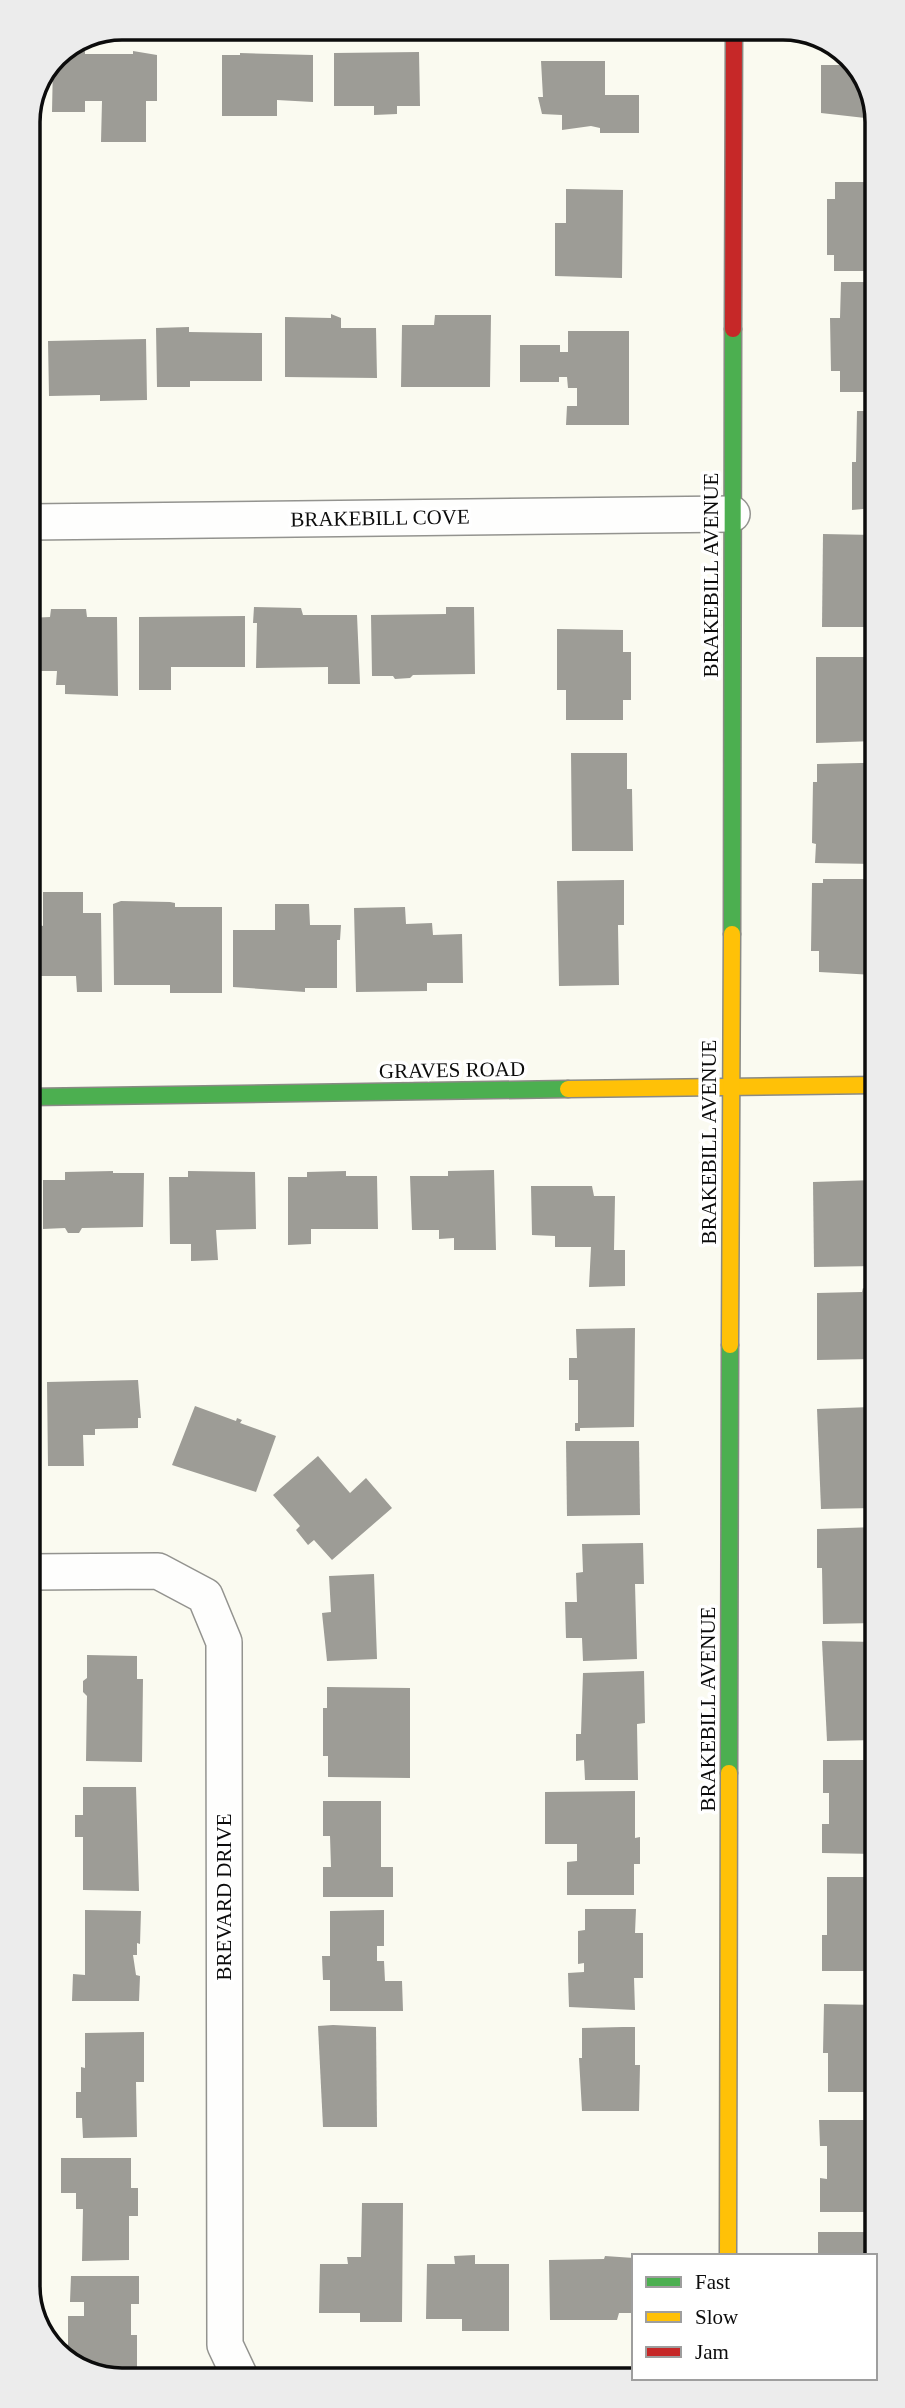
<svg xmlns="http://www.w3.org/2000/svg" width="905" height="2408" viewBox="0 0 905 2408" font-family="'Times New Roman',serif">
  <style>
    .building { fill: #9d9c96 }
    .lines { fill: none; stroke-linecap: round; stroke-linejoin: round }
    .street-casing { stroke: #93938f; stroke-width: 38 }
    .fast-casing { stroke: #8a8a85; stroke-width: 19 }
    .slow-casing { stroke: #8a8a85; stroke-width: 19 }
    .jam-casing { stroke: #8a8a85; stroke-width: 19 }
    .street { stroke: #fefefd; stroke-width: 35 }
    .fast { stroke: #4caf50; stroke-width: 16 }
    .slow { stroke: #ffc107; stroke-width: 16 }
    .jam { stroke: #c62828; stroke-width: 16 }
    .labels { text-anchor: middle; stroke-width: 7; stroke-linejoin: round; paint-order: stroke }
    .street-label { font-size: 21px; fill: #0c0c0c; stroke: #fff }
    .rim { fill: none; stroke: #0c0c0c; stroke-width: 3.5 }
  </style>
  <rect width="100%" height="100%" fill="#fafaf0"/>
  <g class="building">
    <polygon points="85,43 85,54 133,54 133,51 157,55 157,101 146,101 146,142 101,142 102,101 85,101 85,112 52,112 53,63 56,55"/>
    <polygon points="419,52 420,106 397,106 397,114 374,115 374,106 334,106 334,53"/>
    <polygon points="240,53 313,55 313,102 277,100 277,116 222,116 222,55 240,55"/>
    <polygon points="541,61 605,61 605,95 639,95 639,133 600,133 600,128 591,126 562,130 562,115 542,114 538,97 543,97"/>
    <polygon points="821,65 852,65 874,98 874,119 821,113"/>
    <polygon points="835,182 874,182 874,271 834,271 834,255 827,255 827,199 835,199"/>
    <polygon points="566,189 623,190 622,278 555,276 555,223 566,223"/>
    <polygon points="841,282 874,282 874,392 840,392 840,371 831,371 830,318 840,318"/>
    <polygon points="331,314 341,318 341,328 376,328 377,378 285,377 285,317 331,318"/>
    <polygon points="435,315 491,315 490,387 401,387 402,325 434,325"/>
    <polygon points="189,327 189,332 262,333 262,381 190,381 190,387 157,387 156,328"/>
    <polygon points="568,331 629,331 629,425 566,425 567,406 577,406 577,388 568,388 567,377 559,377 559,382 520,382 520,345 560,345 560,352 568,352"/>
    <polygon points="146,339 147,400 100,401 100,395 49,396 48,341"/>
    <polygon points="857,411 874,411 874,508 852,510 852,462 856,462"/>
    <polygon points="823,534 874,535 874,627 822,627"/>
    <polygon points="254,607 301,608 303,615 357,615 360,684 328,684 328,667 256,668 257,623 253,623"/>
    <polygon points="446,607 474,607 475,674 413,675 410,678 395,679 393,676 372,676 371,615 446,614"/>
    <polygon points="51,609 86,609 87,617 117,617 118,696 65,694 65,685 56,685 57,671 29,671 29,618 50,617"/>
    <polygon points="245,616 245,667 171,667 171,690 139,690 139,617"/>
    <polygon points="557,629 623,630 623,652 631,652 631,700 623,700 623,720 566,720 566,690 557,690"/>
    <polygon points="816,657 875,657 875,741 816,743"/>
    <polygon points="571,753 627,753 627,789 632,789 633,851 572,851"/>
    <polygon points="861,763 875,763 875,864 815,863 816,844 812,843 813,782 817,782 817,764"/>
    <polygon points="823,879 875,879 875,975 819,972 819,951 811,951 812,883 823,883"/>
    <polygon points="624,880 624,925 618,925 619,985 559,986 557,881"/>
    <polygon points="43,892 83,892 83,913 101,913 102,992 77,992 76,976 29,976 29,922 43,926"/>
    <polygon points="121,901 170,902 175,903 175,907 222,907 222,993 170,993 170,985 114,985 113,904"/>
    <polygon points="275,904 309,904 310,925 341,925 340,940 337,940 337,988 305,988 305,992 233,987 233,930 275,930"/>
    <polygon points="405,907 406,924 432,923 433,935 462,934 463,983 427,983 427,991 356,992 354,908"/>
    <polygon points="494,1170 496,1250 454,1250 454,1238 439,1239 439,1230 412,1230 410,1176 448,1176 448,1171"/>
    <polygon points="113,1171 113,1173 144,1173 143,1227 82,1228 79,1233 68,1233 65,1228 43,1229 43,1180 65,1180 65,1172"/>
    <polygon points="188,1171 255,1172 256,1229 216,1230 218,1260 191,1261 191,1244 170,1244 169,1177 188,1177"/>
    <polygon points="346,1171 346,1176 377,1176 378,1229 311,1229 311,1244 288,1245 288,1177 307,1177 307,1172"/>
    <polygon points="875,1180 875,1266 814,1267 813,1182"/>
    <polygon points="531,1186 592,1186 594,1196 615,1196 614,1250 625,1250 625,1286 589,1287 591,1247 555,1247 555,1236 532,1235"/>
    <polygon points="863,1288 873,1292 873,1359 817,1360 817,1293 862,1292"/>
    <polygon points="635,1328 634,1427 580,1428 580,1431 575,1431 575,1423 578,1423 578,1380 569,1380 569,1358 577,1358 576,1329"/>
    <polygon points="138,1380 141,1418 138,1418 138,1428 95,1429 95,1435 83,1435 84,1466 48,1466 47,1382"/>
    <polygon points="195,1406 236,1421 237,1418 242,1420 240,1423 276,1436 256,1492 172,1465"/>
    <polygon points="871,1407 874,1508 821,1509 817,1409"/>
    <polygon points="566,1441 639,1441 640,1515 567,1516"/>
    <polygon points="318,1456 350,1493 366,1478 392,1508 332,1560 314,1540 308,1545 296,1530 300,1526 273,1495"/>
    <polygon points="876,1527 876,1623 823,1624 822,1568 817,1568 817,1529"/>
    <polygon points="643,1543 644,1584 635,1584 637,1659 583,1661 582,1638 566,1638 565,1602 577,1602 576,1573 583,1572 582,1544"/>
    <polygon points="374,1574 377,1659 327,1661 322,1613 331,1612 329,1576"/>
    <polygon points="822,1641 876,1642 876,1740 827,1741"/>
    <polygon points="87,1655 137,1656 137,1679 143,1679 142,1762 86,1761 87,1696 83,1692 83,1681 87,1678"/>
    <polygon points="644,1671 645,1723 637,1724 638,1780 585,1780 584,1760 576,1761 576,1734 581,1734 583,1673"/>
    <polygon points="327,1687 410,1688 410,1778 328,1777 328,1756 323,1756 323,1708 327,1708"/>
    <polygon points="823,1760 876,1760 876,1854 822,1853 822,1824 829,1824 829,1793 823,1793"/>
    <polygon points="83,1787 136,1787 139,1891 83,1890 83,1837 75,1837 75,1815 83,1815"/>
    <polygon points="635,1791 635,1838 640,1837 640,1864 634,1864 634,1895 567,1895 567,1862 577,1861 577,1844 545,1844 545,1792"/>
    <polygon points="323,1801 381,1801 381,1867 393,1867 393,1897 323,1897 323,1867 331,1867 330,1836 323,1836"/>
    <polygon points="827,1877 876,1877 877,1971 822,1971 822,1935 827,1935"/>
    <polygon points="585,1909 636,1909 635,1933 643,1933 643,1978 634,1978 635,2010 569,2007 568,1973 584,1972 584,1963 578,1964 578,1931 585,1930"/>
    <polygon points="85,1910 141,1911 140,1944 137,1943 137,1955 133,1955 136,1975 140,1976 139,2001 72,2001 73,1974 85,1975"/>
    <polygon points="384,1910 384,1946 377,1946 377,1961 384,1961 385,1981 402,1981 403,2011 330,2011 330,1980 323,1980 322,1956 330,1956 330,1911"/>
    <polygon points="824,2004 877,2005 877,2092 828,2092 828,2053 823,2053"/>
    <polygon points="333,2025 376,2027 377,2127 323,2127 318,2026"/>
    <polygon points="623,2027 635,2027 635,2065 640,2065 639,2111 582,2111 579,2058 582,2058 582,2028"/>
    <polygon points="144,2032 144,2082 136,2082 137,2137 83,2138 82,2118 76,2118 76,2092 81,2092 81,2067 85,2068 85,2033"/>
    <polygon points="819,2120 877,2120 874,2212 820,2212 820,2178 827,2179 827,2146 820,2146"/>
    <polygon points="61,2158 131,2158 131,2188 138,2188 138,2216 129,2216 129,2260 82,2261 83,2209 76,2209 76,2193 61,2193"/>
    <polygon points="362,2203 403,2203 402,2322 360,2322 360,2313 319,2313 320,2264 348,2264 347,2257 361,2257"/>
    <rect x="818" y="2232" width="52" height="24"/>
    <polygon points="475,2255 475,2264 509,2264 509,2331 462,2331 462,2319 426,2319 427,2264 455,2264 454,2256"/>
    <polygon points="605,2256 634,2258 634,2313 619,2313 617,2320 550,2320 549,2260 604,2259"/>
    <polygon points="71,2276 139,2276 139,2304 131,2304 131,2335 137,2335 137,2371 93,2371 68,2362 68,2316 84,2316 84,2302 70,2302"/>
  </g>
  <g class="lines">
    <g class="street-casing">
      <g id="street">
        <polyline points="29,522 732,514"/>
        <polyline points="30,1572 158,1571 205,1596 224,1642 225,2345 241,2379"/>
      </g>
    </g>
    <g class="fast-casing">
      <g id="fast">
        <polyline points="732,934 733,329"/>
        <polyline points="30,1097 568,1089"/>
        <polyline points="729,1773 730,1345"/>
      </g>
    </g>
    <g class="slow-casing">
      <g id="slow">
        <polyline points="568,1089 875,1085"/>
        <polyline points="730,1345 732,934"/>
        <polyline points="728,2256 729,1773"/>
      </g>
    </g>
    <g class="jam-casing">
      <polyline id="jam" points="733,329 734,28"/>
    </g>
    <use href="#street" class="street"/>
    <use href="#fast" class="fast"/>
    <use href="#slow" class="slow"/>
    <use href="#jam" class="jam"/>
  </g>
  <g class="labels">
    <g class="street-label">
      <text transform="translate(380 518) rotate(-1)" y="7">BRAKEBILL COVE</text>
      <text transform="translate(711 575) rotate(-90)" y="7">BRAKEBILL AVENUE</text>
      <text transform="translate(452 1070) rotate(-1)" y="7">GRAVES ROAD</text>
      <text transform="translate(709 1142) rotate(-90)" y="7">BRAKEBILL AVENUE</text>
      <text transform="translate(708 1709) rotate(-90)" y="7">BRAKEBILL AVENUE</text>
      <text transform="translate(224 1897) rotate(-90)" y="7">BREVARD DRIVE</text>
    </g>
  </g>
  <path d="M0 0H905V2408H0ZM122 40H783A82 82 0 0 1 865 122V2286A82 82 0 0 1 783 2368H122A82 82 0 0 1 40 2286V122A82 82 0 0 1 122 40Z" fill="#ececec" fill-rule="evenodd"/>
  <path class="rim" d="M122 40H783A82 82 0 0 1 865 122V2286A82 82 0 0 1 783 2368H122A82 82 0 0 1 40 2286V122A82 82 0 0 1 122 40Z"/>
  <rect x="632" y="2254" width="245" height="126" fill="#ffffff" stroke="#9e9e9e" stroke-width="2"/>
  <rect x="646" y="2277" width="35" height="10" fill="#4caf50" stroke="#9e9e9e" stroke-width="2"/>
  <text x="695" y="2289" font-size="21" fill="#0c0c0c">Fast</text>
  <rect x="646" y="2312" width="35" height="10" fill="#ffc107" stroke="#9e9e9e" stroke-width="2"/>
  <text x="695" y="2324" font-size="21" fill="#0c0c0c">Slow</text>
  <rect x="646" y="2347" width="35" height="10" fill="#c62828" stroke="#9e9e9e" stroke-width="2"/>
  <text x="695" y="2359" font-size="21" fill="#0c0c0c">Jam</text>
</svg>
